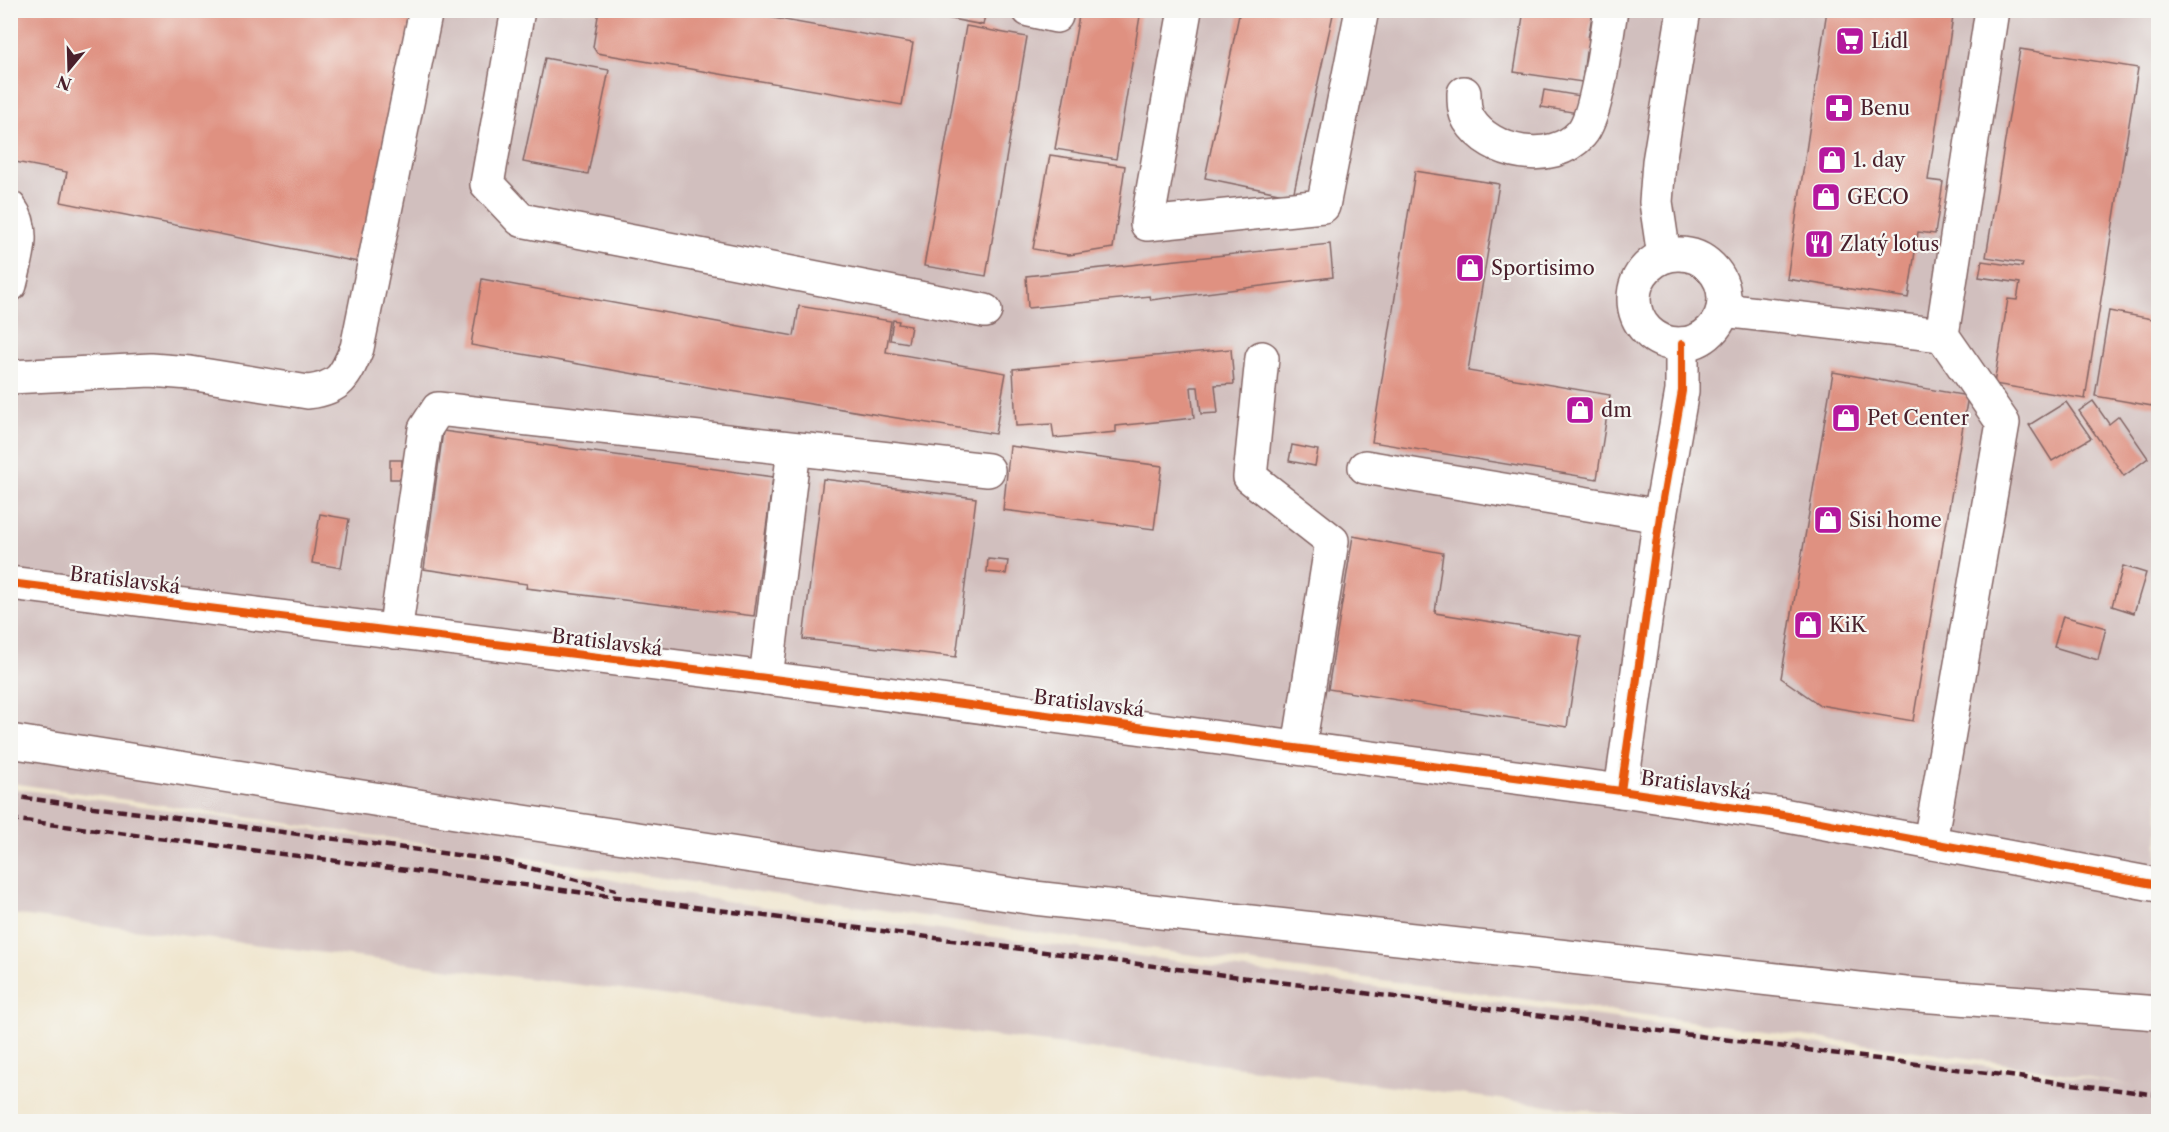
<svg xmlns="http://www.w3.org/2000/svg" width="2169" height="1132" viewBox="0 0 2169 1132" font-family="'Libre Caslon Text',serif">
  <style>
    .industrial { fill: #d1bfbe }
    .building { fill: #df9181 }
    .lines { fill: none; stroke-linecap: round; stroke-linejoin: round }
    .minor-casing { stroke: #846564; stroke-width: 36 }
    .minor { stroke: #fff; stroke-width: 33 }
    .rail { stroke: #4a1f2b; stroke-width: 4.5; stroke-dasharray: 9 4.5; stroke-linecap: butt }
    .cycleway-casing { stroke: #f6f6f2; stroke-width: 11 }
    .cycleway { stroke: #e8590c; stroke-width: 8 }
    .labels { text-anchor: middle; stroke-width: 4.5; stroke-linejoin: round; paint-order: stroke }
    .poi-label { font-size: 20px; fill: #4a1f2b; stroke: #f6f6f2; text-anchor: start }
    .street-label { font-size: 20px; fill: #4a1f2b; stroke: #f6f6f2 }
  </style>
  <rect width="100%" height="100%" fill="#f6f6f2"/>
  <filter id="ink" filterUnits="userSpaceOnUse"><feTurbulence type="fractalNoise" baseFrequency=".0167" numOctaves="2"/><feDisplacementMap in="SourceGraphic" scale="12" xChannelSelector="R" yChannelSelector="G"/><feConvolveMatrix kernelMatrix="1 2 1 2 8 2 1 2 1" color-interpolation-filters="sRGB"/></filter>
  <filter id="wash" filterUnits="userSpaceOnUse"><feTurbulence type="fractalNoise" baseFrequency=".008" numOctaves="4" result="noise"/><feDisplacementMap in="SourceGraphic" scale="24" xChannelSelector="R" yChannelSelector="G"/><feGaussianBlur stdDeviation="1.35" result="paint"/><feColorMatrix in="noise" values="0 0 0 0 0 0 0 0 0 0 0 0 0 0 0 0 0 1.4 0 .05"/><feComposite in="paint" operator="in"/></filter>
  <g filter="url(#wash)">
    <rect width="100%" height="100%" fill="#f0e6cf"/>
    <polygon class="industrial" points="11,11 2158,11 2158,1121 1663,1121 1579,1109 11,914 11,788 505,857 668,892 763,907 2135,1086 1983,1060 1163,951 11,783"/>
    <g id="blocks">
      <g class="building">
        <polygon points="10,10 413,10 363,263 61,202 67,172 10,161"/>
        <polygon points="599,10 729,10 913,43 902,105 597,53 593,47"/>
        <polygon points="905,10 986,10 983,25"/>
        <polygon points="1080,10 1141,10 1116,159 1055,149"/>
        <polygon points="1240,10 1334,10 1293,196 1205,178"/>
        <polygon points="1524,10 1593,10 1588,39 1594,40 1592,53 1586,52 1582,82 1514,72"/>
        <polygon points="1827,10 1954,10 1928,180 1943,182 1935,234 1918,232 1908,298 1787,279"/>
        <polygon points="966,26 1027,37 986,276 924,266"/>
        <polygon points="2020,49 2138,68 2085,399 1994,384 2008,299 2017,300 2020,283 1979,277 1982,261 2022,267 2023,263 1986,257"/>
        <polygon points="545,58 609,70 588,174 523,162"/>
        <polygon points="1544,90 1581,96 1578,113 1541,107"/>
        <polygon points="1050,155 1125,166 1113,248 1069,255 1033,249"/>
        <polygon points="1415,171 1499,184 1468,371 1610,395 1597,479 1372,442"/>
        <polygon points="1330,244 1333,277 1151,300 1150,296 1028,308 1026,276"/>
        <polygon points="482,279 794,336 799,306 891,321 886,352 1006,373 995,434 719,389 471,345"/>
        <polygon points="2109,311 2158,320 2158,407 2095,396"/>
        <polygon points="893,320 899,321 898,324 911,326 908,343 890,340"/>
        <polygon points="1231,349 1234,384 1215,385 1218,413 1201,414 1198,387 1191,387 1194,418 1116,426 1116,432 1054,438 1052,424 1016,426 1013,369"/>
        <polygon points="1833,372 1968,396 1913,721 1820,705 1781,678"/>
        <polygon points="2093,401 2109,424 2119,416 2148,458 2124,476 2079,411"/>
        <polygon points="2066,402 2091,438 2052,461 2029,425"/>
        <polygon points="443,431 773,477 754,616 526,588 527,584 424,569"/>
        <polygon points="1292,445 1318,450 1315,466 1289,461"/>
        <polygon points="1010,446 1162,466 1154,529 1003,510"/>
        <rect x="390" y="460" width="12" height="19"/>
        <polygon points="823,479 976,498 956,657 803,639"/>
        <polygon points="320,514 349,519 341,568 312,563"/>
        <polygon points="1353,536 1443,553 1435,613 1581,636 1567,727 1328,689"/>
        <polygon points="988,559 1008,561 1006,574 987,572"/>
        <polygon points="2123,566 2146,573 2134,613 2112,606"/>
        <polygon points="2063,616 2106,628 2098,660 2054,647"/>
      </g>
    </g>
  </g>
  <g filter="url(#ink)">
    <use href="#blocks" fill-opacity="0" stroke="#846564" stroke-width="1.5"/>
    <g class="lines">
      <g class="minor-casing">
        <g id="minor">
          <polyline points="518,10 487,184 521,220 985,311"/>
          <polyline points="1029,10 1056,16 1057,10"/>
          <polyline points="1185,10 1147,224 1323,206 1362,10"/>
          <path d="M 1464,93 C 1464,102 1464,112 1469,120 C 1490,154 1552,166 1581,134 C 1598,115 1606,38 1611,10"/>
          <path d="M 10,208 C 27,231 16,259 10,285"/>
          <circle cx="1679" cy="299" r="45"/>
          <polyline points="1664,256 1656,202 1659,162 1684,10"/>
          <polyline points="1723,310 1942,335"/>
          <polyline points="1262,358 1250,477 1332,541 1299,747"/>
          <path d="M 10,377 L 151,370 L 190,373 L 308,392 C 340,388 345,377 357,348 L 426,10"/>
          <polyline points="1365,467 1660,516"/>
          <polyline points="10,583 766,678 1621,791 1777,814 2158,885"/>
          <polyline points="395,632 425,429 438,409 988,470"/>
          <polyline points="766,678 794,449"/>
          <polyline points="10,741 462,813 1034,898 1905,994 2158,1013"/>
          <polyline points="1621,791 1660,516 1682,391 1682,344"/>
          <polyline points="1930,842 2003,423 1942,335 1992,10"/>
        </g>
      </g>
      <use href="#minor" class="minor"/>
      <g class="rail">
        <polyline points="10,796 502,861 616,890"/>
        <polyline points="10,819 2158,1095"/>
      </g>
      <g class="cycleway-casing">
        <g id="cycleway">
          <polyline points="10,583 766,678 1621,791 1777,814 2158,885"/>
          <polyline points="1621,791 1660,516 1682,391 1682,344"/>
        </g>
      </g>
      <use href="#cycleway" class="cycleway"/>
    </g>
  </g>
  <defs>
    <g id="supermarket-square" transform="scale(1.5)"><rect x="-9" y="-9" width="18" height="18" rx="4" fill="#b5179e" stroke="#f6f6f2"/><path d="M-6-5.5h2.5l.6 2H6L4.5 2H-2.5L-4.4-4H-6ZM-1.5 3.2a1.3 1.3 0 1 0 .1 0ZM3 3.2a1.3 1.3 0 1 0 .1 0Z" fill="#fff"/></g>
    <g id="pharmacy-square" transform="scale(1.5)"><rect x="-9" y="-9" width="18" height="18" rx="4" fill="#b5179e" stroke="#f6f6f2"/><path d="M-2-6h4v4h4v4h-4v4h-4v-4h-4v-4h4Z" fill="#fff"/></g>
    <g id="shop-square" transform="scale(1.5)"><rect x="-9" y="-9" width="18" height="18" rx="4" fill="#b5179e" stroke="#f6f6f2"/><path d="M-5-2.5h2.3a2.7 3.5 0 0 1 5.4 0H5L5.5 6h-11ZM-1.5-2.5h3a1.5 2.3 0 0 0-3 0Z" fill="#fff"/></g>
    <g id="restaurant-square" transform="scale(1.5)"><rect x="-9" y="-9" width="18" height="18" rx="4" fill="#b5179e" stroke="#f6f6f2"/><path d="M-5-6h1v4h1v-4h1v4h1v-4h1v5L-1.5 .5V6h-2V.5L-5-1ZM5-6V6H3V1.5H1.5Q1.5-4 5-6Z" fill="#fff"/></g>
  </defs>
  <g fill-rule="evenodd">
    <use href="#supermarket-square" x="1850" y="41"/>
    <use href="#pharmacy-square" x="1839" y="108"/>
    <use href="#shop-square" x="1832" y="160"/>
    <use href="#shop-square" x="1826" y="197"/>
    <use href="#restaurant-square" x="1819" y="244"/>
    <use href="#shop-square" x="1470" y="268"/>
    <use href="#shop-square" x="1580" y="410"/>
    <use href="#shop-square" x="1846" y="418"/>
    <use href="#shop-square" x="1828" y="520"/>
    <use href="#shop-square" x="1808" y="625"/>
  </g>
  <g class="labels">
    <g class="poi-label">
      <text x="1871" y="48">Lidl</text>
      <text x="1860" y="115">Benu</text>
      <text x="1853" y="167">1. day</text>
      <text x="1847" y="204">GECO</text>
      <text x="1840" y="251">Zlatý lotus</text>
      <text x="1491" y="275">Sportisimo</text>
      <text x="1601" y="417">dm</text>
      <text x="1867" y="425">Pet Center</text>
      <text x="1849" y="527">Sisi home</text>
      <text x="1829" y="632">KiK</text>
    </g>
    <g class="street-label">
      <text transform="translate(125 580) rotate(7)" y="7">Bratislavská</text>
      <text transform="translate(607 642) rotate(7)" y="7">Bratislavská</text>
      <text transform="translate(1089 703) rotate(7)" y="7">Bratislavská</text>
      <text transform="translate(1696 785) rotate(8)" y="7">Bratislavská</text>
    </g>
  </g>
  <rect width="2169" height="1132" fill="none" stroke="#f6f6f2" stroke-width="36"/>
  <g transform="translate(69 69) rotate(199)" stroke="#f6f6f2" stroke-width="4.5" paint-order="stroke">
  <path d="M0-4.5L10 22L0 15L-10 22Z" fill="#4a1f2b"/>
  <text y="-9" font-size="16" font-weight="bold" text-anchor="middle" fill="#4a1f2b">N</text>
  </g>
</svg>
